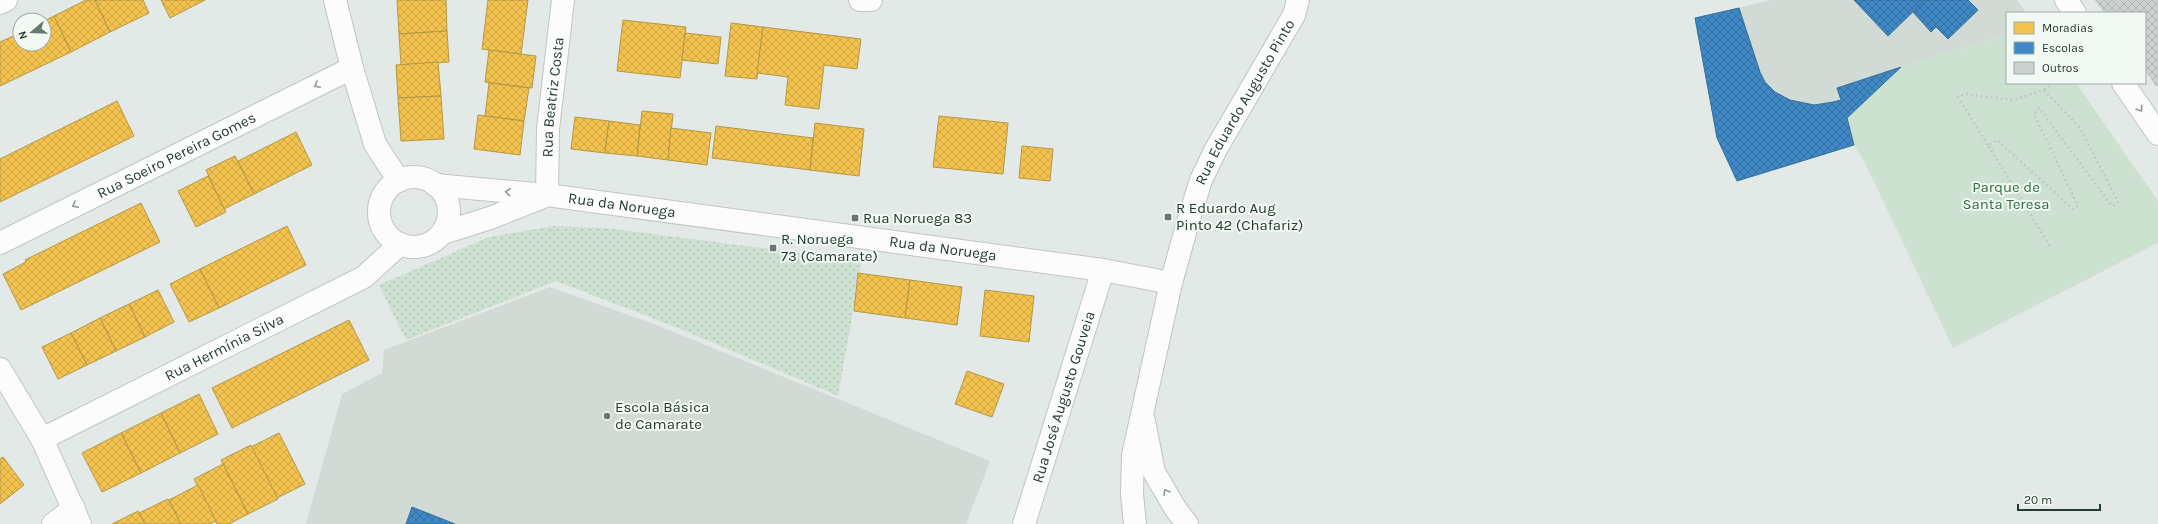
<svg xmlns="http://www.w3.org/2000/svg" width="2158" height="524" viewBox="0 0 2158 524" font-family="Karla,sans-serif">
  <style>
    .built { fill: #d2dad5 }
    .grass { fill: url(#grass-dots) }
    .park { fill: #cde1d0 }
    .homes { fill: url(#homes-cross-hatch); stroke: #b49945 }
    .schools { fill: url(#schools-cross-hatch); stroke: #377198 }
    .building { fill: url(#building-cross-hatch); stroke: #ccd2ce }
    .lines { fill: none; stroke-linecap: round; stroke-linejoin: round }
    .street-casing { stroke: #c0c6c3; stroke-width: 24 }
    .secondary-casing { stroke: #bec5c1; stroke-width: 24 }
    .path { stroke: #c0c9c4; stroke-width: 2.5; stroke-dasharray: 2 3; stroke-linecap: butt }
    .street { stroke: #fbfcfb; stroke-width: 22 }
    .secondary { stroke: #fbfcfb; stroke-width: 22 }
    .oneway { stroke: #8f9c96 }
    .poi-dot { fill: #667870; stroke: #f2f8f3; stroke-width: 1.5 }
    .labels { text-anchor: middle; stroke-width: 4; stroke-linejoin: round; paint-order: stroke }
    .street-label { font-size: 15px; fill: #233b30; stroke: #f2f8f3 }
    .park-label { font-size: 15px; fill: #2f6f3c; stroke: #f2f8f3 }
    .poi-label { font-size: 15px; fill: #233b30; stroke: #f2f8f3; text-anchor: start }
  </style>
  <defs>
    <pattern id="grass-dots" width="8" height="8" patternUnits="userSpaceOnUse"><rect width="8" height="8" fill="#cde1d0"/><path d="M2 2h.1M6 6h.1" fill="none" stroke="#b0c2b3" stroke-width="1.8" stroke-linecap="round"/></pattern>
    <pattern id="homes-cross-hatch" width="8" height="8" patternUnits="userSpaceOnUse"><rect width="8" height="8" fill="#f2c14e"/><path d="M0 0l8 8M0 8l8-8" fill="none" stroke="#cfa744"/></pattern>
    <pattern id="schools-cross-hatch" width="8" height="8" patternUnits="userSpaceOnUse"><rect width="8" height="8" fill="#3f88c5"/><path d="M0 0l8 8M0 8l8-8" fill="none" stroke="#3470a0"/></pattern>
    <pattern id="building-cross-hatch" width="8" height="8" patternUnits="userSpaceOnUse"><rect width="8" height="8" fill="#ccd1cf"/><path d="M0 0l8 8M0 8l8-8" fill="none" stroke="#afb4b2"/></pattern>
  </defs>
  <rect width="100%" height="100%" fill="#e3e9e6"/>
  <g class="built">
    <polygon points="1771,0 2017,0 2026,13 2007,13 2007,34 1901,67 1847,117 1854,145 1737,181 1717,138 1695,18"/>
    <polygon points="550,287 654,324 990,461 966,524 306,524 342,394 382,373 384,350"/>
  </g>
  <polygon class="grass" points="553,226 606,228 862,261 838,396 681,329 556,281 406,340 379,285 489,237"/>
  <polygon class="park" points="2007,34 2007,83 2076,83 2158,201 2158,243 1953,348 1865,163 1854,145 1847,118 1901,67"/>
  <g class="homes">
    <polygon points="86,0 95,0 110,32 71,52 54,16"/>
    <polygon points="95,0 143,0 149,13 110,32"/>
    <polygon points="161,0 205,0 170,18"/>
    <polygon points="397,0 446,0 447,31 399,34"/>
    <polygon points="488,0 528,0 521,54 482,49"/>
    <polygon points="54,16 71,52 0,86 0,42 20,33 20,44 44,44 44,21"/>
    <polygon points="623,20 686,27 680,78 617,71"/>
    <polygon points="731,23 763,27 757,79 725,76"/>
    <polygon points="763,27 861,39 857,69 824,65 819,109 785,105 788,77 757,73"/>
    <polygon points="447,31 449,62 401,65 399,34"/>
    <polygon points="685,33 721,37 718,64 682,60"/>
    <polygon points="489,50 536,56 532,88 485,82"/>
    <polygon points="438,62 441,96 398,98 396,65"/>
    <polygon points="489,83 529,88 524,121 485,116"/>
    <polygon points="441,96 444,139 401,141 398,98"/>
    <polygon points="117,101 134,136 0,202 0,159"/>
    <polygon points="642,111 673,114 668,160 637,156"/>
    <polygon points="478,115 524,121 520,155 474,149"/>
    <polygon points="939,116 1008,123 1003,174 933,167"/>
    <polygon points="575,117 609,121 605,153 571,149"/>
    <polygon points="609,121 640,125 637,156 605,153"/>
    <polygon points="815,123 864,129 859,176 810,170"/>
    <polygon points="716,126 813,138 810,170 712,158"/>
    <polygon points="671,128 711,133 707,165 668,160"/>
    <polygon points="296,132 312,165 254,194 238,161"/>
    <polygon points="1022,146 1053,149 1050,181 1019,178"/>
    <polygon points="235,156 254,194 224,209 206,170"/>
    <polygon points="208,176 226,212 196,227 178,191"/>
    <polygon points="141,203 160,242 21,310 3,274 26,262 25,260"/>
    <polygon points="287,226 306,265 219,308 200,269"/>
    <polygon points="200,269 219,308 189,322 170,284"/>
    <polygon points="858,273 910,280 905,318 854,311"/>
    <polygon points="910,280 962,287 957,325 905,318"/>
    <polygon points="158,290 174,322 145,337 129,304"/>
    <polygon points="985,290 1034,296 1029,342 980,336"/>
    <polygon points="129,304 145,337 116,351 100,318"/>
    <polygon points="100,318 116,351 87,365 71,333"/>
    <polygon points="349,320 369,360 232,428 212,388"/>
    <polygon points="71,333 87,365 58,379 42,347"/>
    <polygon points="967,371 1004,384 992,417 955,404"/>
    <polygon points="199,394 218,434 180,453 161,413"/>
    <polygon points="161,413 180,453 141,473 121,433"/>
    <polygon points="121,433 141,473 102,492 82,453"/>
    <polygon points="279,433 305,484 277,498 251,447"/>
    <polygon points="251,445 278,499 248,514 221,460"/>
    <polygon points="3,457 24,485 0,504 0,459"/>
    <polygon points="223,464 248,514 229,524 217,524 194,479"/>
    <polygon points="198,485 216,521 210,524 181,524 169,500"/>
    <polygon points="168,499 181,524 145,524 139,513"/>
    <polygon points="138,511 145,524 112,524"/>
  </g>
  <g class="schools">
    <polygon points="1854,0 1925,0 1888,36"/>
    <polygon points="1925,0 1968,0 1978,10 1948,39 1936,27 1931,32 1913,12"/>
    <polygon points="1739,8 1760,72 1765,82 1775,92 1790,100 1814,105 1833,102 1841,100 1837,88 1901,67 1847,118 1854,145 1737,181 1717,138 1695,18"/>
    <polygon points="412,507 455,524 406,524"/>
  </g>
  <g class="building">
    <polygon points="2095,0 2121,0 2104,12"/>
    <polygon points="2121,0 2158,0 2158,85 2156,86 2145,70 2145,13 2104,12"/>
  </g>
  <g class="lines">
    <g class="street-casing">
      <g id="street">
        <polyline points="335,0 352,68 375,144 399,181"/>
        <polyline points="860,0 871,0"/>
        <polyline points="2066,0 2075,13"/>
        <polyline points="0,3 6,0"/>
        <polyline points="2123,83 2158,134"/>
        <circle cx="414" cy="212" r="35"/>
        <path id="s1" d="M 435,185 L 547,195 L 1103,270 L 1171,283"/>
        <path id="s2" d="M 547,195 L 548,129 L 563,0"/>
        <polyline points="443,233 490,218 543,197"/>
        <path id="s3" d="M 0,243 L 352,68"/>
        <polyline points="0,369 42,439 80,524"/>
        <path id="s4" d="M 42,439 L 364,277 L 400,244"/>
        <polyline points="53,524 74,508"/>
        <path id="s5" d="M 1024,524 L 1103,270"/>
      </g>
    </g>
    <g class="secondary-casing">
      <g id="secondary">
        <polyline points="1144,421 1154,472 1175,508 1187,524"/>
        <path id="s6" d="M 1135,524 L 1132,494 L 1133,455 L 1171,283 L 1188,222 L 1201,180 L 1216,149 L 1294,15 L 1298,0"/>
      </g>
    </g>
    <g class="path">
      <polyline points="2044,90 2053,83"/>
      <polyline points="1988,145 1958,97 1965,94 2013,100 2044,90 2080,128 2118,202 2112,206 2039,108 2034,114 2078,206 2073,209 1997,140 1988,145 2051,248"/>
    </g>
    <use href="#street" class="street"/>
    <use href="#secondary" class="secondary"/>
  </g>
  <defs><path id="oneway-chevron" d="M-2-3.5L2.5 0L-2 3.5" fill="none" stroke-width="1.6" stroke-linecap="round" stroke-linejoin="round"/></defs>
  <g class="oneway">
    <use href="#oneway-chevron" transform="translate(317 85) rotate(153)"/>
    <use href="#oneway-chevron" transform="translate(2140 109) rotate(56)"/>
    <use href="#oneway-chevron" transform="translate(508 192) rotate(-175)"/>
    <use href="#oneway-chevron" transform="translate(75 205) rotate(154)"/>
    <use href="#oneway-chevron" transform="translate(1166 492) rotate(-120)"/>
  </g>
  <g class="poi-dot">
    <rect x="1164" y="213" width="8" height="8" rx="2"/>
    <rect x="851" y="214" width="8" height="8" rx="2"/>
    <rect x="769" y="244" width="8" height="8" rx="2"/>
    <circle cx="607" cy="416" r="4"/>
  </g>
  <g class="labels">
    <g class="street-label">
      <text dy="5" stroke="none"><textPath href="#s2" startOffset="98">Rua Beatriz Costa</textPath></text>
      <text dy="5" stroke="none"><textPath href="#s6" startOffset="442">Rua Eduardo Augusto Pinto</textPath></text>
      <text dy="5" stroke="none"><textPath href="#s3" startOffset="197">Rua Soeiro Pereira Gomes</textPath></text>
      <text dy="5" stroke="none"><textPath href="#s1" startOffset="188">Rua da Noruega</textPath></text>
      <text dy="5" stroke="none"><textPath href="#s1" startOffset="512">Rua da Noruega</textPath></text>
      <text dy="5" stroke="none"><textPath href="#s4" startOffset="204">Rua Hermínia Silva</textPath></text>
      <text dy="5" stroke="none"><textPath href="#s5" startOffset="133">Rua José Augusto Gouveia</textPath></text>
    </g>
    <g class="park-label">
      <text x="2006" y="192">Parque de<tspan x="2006" dy="17">Santa Teresa</tspan></text>
    </g>
    <g class="poi-label">
      <text x="1176" y="213">R Eduardo Aug<tspan x="1176" dy="17">Pinto 42 (Chafariz)</tspan></text>
      <text x="863" y="223">Rua Noruega 83</text>
      <text x="781" y="244">R. Noruega<tspan x="781" dy="17">73 (Camarate)</tspan></text>
      <text x="615" y="412">Escola Básica<tspan x="615" dy="17">de Camarate</tspan></text>
    </g>
  </g>
  <rect x="2006" y="12" width="140" height="72" fill="#f2f8f3" stroke="#9faca5"/>
  <rect x="2014" y="22" width="20" height="12" fill="#f2c14e" stroke="#9faca5"/>
  <text x="2042" y="32" font-size="12" fill="#233b30">Moradias</text>
  <rect x="2014" y="42" width="20" height="12" fill="#3f88c5" stroke="#9faca5"/>
  <text x="2042" y="52" font-size="12" fill="#233b30">Escolas</text>
  <rect x="2014" y="62" width="20" height="12" fill="#ccd1cf" stroke="#9faca5"/>
  <text x="2042" y="72" font-size="12" fill="#233b30">Outros</text>
  <g transform="translate(32 32) rotate(251)"><circle r="19" fill="#f2f8f3" stroke="#9faca5"/>
  <path d="M0-3L7 15L0 10L-7 15Z" fill="#667870"/>
  <text y="-6" font-size="11" font-weight="bold" text-anchor="middle" fill="#233b30">N</text>
  </g>
  <path d="M2018 504v6h82v-6" fill="none" stroke="#233b30" stroke-width="2"/>
  <text x="2024" y="504" font-size="12" fill="#233b30" stroke="#f2f8f3" stroke-width="3" paint-order="stroke">20 m</text>
</svg>
